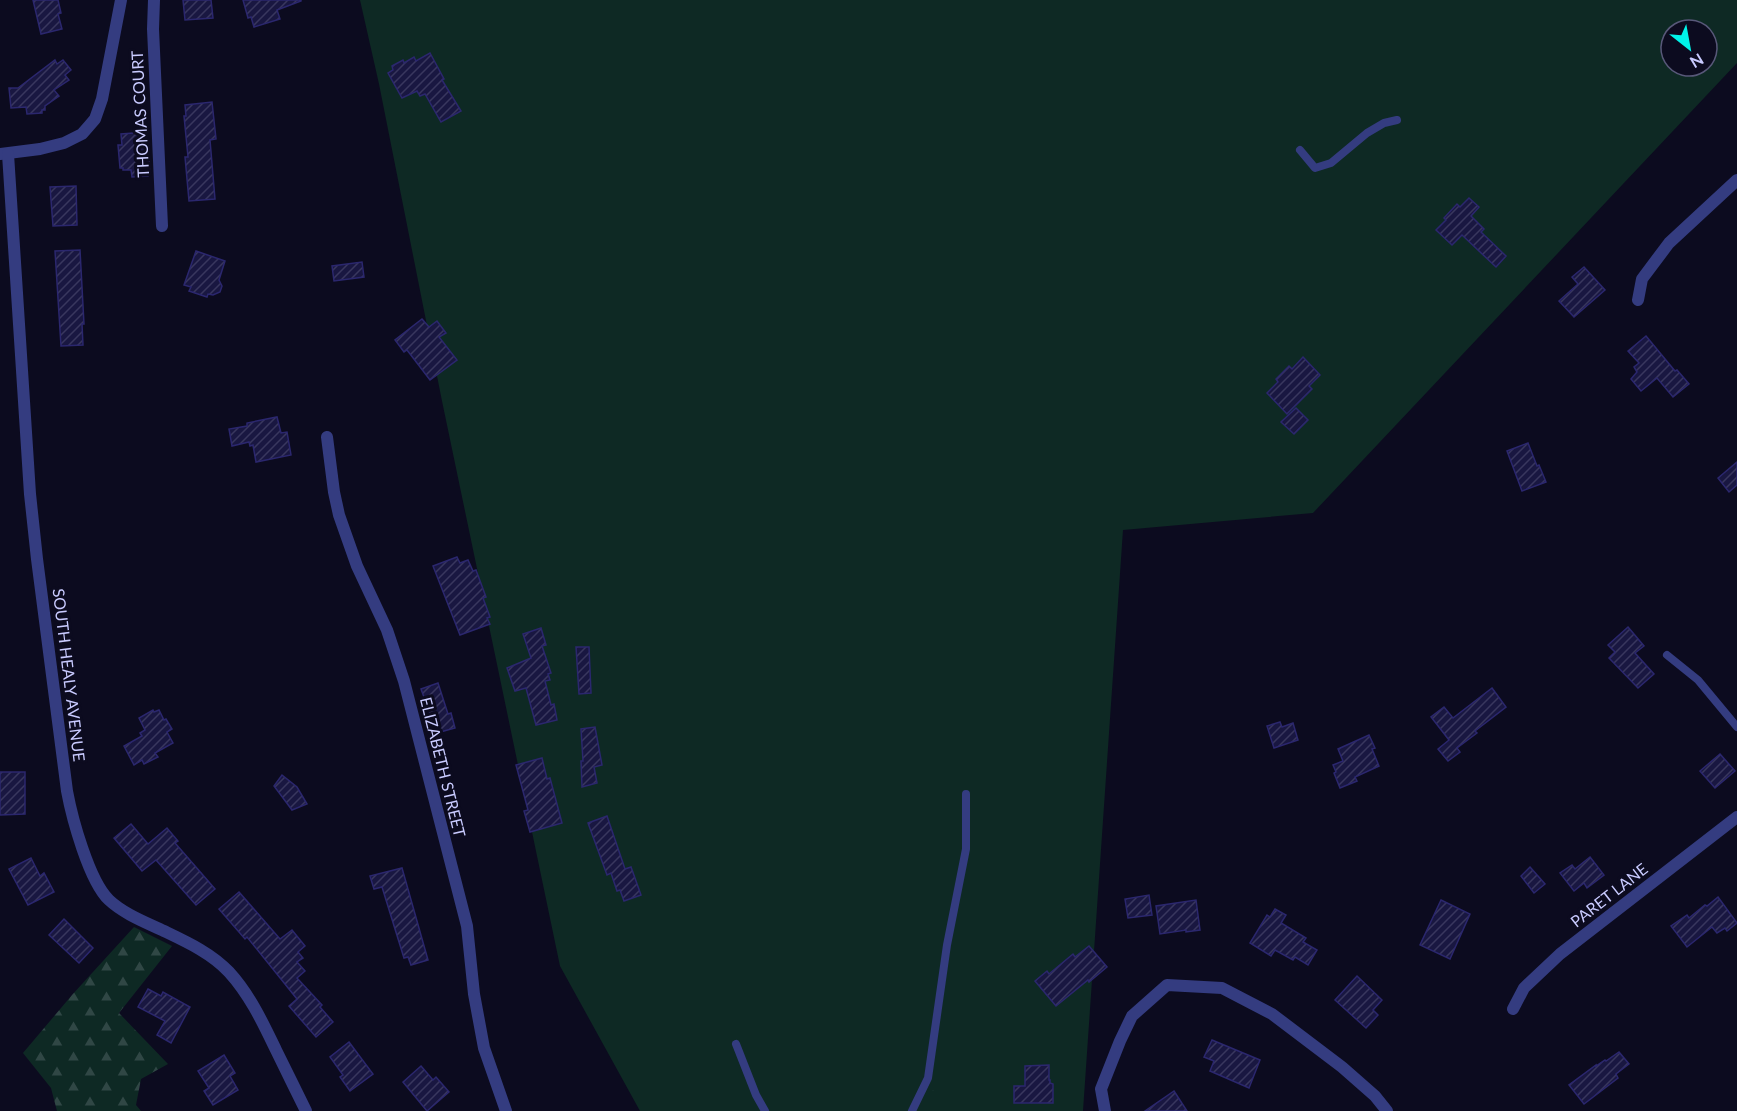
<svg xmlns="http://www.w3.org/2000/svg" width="1737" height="1111" viewBox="0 0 1737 1111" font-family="Lato,sans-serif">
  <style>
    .green { fill: #0e2924; fill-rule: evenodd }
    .forest { fill: url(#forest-firs) }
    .building { fill: url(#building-hatch); stroke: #2b276e; stroke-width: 1.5 }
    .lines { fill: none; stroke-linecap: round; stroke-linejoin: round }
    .lane { stroke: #343c80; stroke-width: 8 }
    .street { stroke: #343c80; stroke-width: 12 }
    .labels { text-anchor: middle; stroke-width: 6; stroke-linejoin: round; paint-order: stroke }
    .street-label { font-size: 16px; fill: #c9cbff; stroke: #0c0b1f }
  </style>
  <defs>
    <pattern id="forest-firs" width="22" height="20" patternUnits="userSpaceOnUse" patternTransform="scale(1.5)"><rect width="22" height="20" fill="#0e2924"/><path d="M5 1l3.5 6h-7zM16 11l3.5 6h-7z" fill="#304745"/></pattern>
    <pattern id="building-hatch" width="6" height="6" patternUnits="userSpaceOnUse" patternTransform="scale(1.5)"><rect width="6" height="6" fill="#191741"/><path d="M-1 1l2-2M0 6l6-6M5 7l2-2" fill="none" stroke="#39375e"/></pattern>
  </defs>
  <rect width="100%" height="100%" fill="#0c0b1f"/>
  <path class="green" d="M 360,0 L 1737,0 L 1737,63 L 1313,513 L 1123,530 L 1083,1111 L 640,1111 L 560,966 L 442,401 L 379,84 ZM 1671,30 L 1707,30 L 1707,66 L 1671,66 Z"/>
  <g class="forest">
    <polygon points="134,927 172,946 119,1013 168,1064 141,1079 136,1105 141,1111 57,1111 51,1088 23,1053 72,995"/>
    <polygon points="933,1090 945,1111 922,1111"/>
  </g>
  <g class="building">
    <polygon points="33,0 58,0 61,13 58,14 62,29 41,34"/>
    <polygon points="183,0 211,0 213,18 185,20"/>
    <polygon points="243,0 301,0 301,1 277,10 280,19 254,27 251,17 248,18"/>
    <polygon points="430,53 444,79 442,80 461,111 441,122 425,94 420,96 417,91 402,98 388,73 393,70 392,66 403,60 404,63 414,57 416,61"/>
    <polygon points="55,60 57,64 63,60 71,70 65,75 69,80 54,90 59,96 45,106 45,110 42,110 42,113 27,114 26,107 11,108 9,88 18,88"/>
    <polygon points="212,102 216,139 210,140 215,199 189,201 185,157 188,157 184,116 186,116 185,105"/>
    <polygon points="146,132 150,169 148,169 148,176 132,177 131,170 123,170 123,168 120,168 118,145 122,145 121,134"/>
    <polygon points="76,186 77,225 53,226 50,187"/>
    <polygon points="1469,198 1479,207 1471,216 1484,229 1481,232 1506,256 1496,267 1462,235 1452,245 1436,230 1446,220 1444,218 1457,204 1460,207"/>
    <polygon points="80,250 84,324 82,324 83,345 61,346 55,251"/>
    <polygon points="196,251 225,261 219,280 222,286 220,292 213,295 208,294 207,297 189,291 191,287 184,285"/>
    <polygon points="362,262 364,277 334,281 332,266"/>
    <polygon points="1584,267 1605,290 1574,317 1559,301 1578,284 1572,277"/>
    <polygon points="422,319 429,327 437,321 446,333 439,337 457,360 430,380 407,350 404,352 395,340"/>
    <polygon points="1646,336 1675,371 1677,370 1689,384 1673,397 1657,378 1641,391 1631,379 1637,372 1634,367 1639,363 1628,351"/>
    <polygon points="1303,357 1320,375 1309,386 1312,389 1287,414 1267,393 1278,382 1276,379 1289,366 1292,369"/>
    <polygon points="1296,408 1308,420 1294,434 1281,422"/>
    <polygon points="277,417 281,433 287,432 291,455 256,462 253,445 250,446 249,442 232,446 229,429 247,426 247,423"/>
    <polygon points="1528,443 1537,466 1539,465 1546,482 1522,491 1507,451"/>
    <polygon points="1737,462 1737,485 1729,492 1718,478"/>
    <polygon points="457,557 460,563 468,560 473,571 476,570 486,597 483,598 490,617 487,618 490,624 460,635 433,566"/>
    <polygon points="1628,627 1644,646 1635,653 1654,674 1638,688 1609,658 1615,652 1608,645"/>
    <polygon points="541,628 546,645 542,646 551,673 548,674 550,680 545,681 551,705 554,704 557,720 536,725 526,688 515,691 507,668 531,658 523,634"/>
    <polygon points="576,647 589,647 591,693 579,694"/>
    <polygon points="438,683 448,714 451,713 455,728 433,734 429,719 432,719 421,689"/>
    <polygon points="1492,688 1506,707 1475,731 1477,733 1457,748 1460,752 1448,761 1438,749 1449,740 1431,717 1444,707 1453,718"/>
    <polygon points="153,710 154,712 159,710 164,720 166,719 172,729 167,732 173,743 155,753 158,757 144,764 142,760 134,765 124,746 142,736 140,733 145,730 139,718"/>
    <polygon points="1280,722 1282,727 1293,723 1298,740 1274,748 1267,726"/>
    <polygon points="595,727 602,765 594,767 597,783 582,787 581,761 583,761 581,729"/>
    <polygon points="1369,735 1375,748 1372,749 1379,766 1355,777 1357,781 1340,788 1334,773 1336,772 1333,765 1343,761 1338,749"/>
    <polygon points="1720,754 1735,771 1715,788 1700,771"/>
    <polygon points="542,758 547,779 550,778 562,823 530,832 524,811 528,810 516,765"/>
    <polygon points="0,772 25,772 25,814 0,815"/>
    <polygon points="282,775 297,787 307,804 292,810 274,786"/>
    <polygon points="607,816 625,869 631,867 641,895 624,901 620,890 617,891 611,873 607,875 588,823"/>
    <polygon points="131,824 148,844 167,828 178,841 175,843 215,889 196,905 156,860 142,871 114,838"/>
    <polygon points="1590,857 1604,875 1587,888 1584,883 1574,891 1560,873 1572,865 1575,869"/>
    <polygon points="31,858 40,876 44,873 54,892 28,905 9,869"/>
    <polygon points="1530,867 1545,884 1534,893 1521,876"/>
    <polygon points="402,868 428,960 411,965 408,957 404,958 382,887 374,889 370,876"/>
    <polygon points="239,892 280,939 292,930 305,946 298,952 303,958 297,962 305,971 297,978 322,1005 320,1007 333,1022 316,1037 289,1006 297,999 247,937 245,939 219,909"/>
    <polygon points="1149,895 1152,915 1128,918 1125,899"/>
    <polygon points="1718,897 1737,923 1727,931 1725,928 1717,933 1712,927 1687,947 1671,926 1687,915 1689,918 1705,905 1707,906"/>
    <polygon points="1196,900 1200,930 1186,932 1186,930 1160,934 1156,906"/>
    <polygon points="1441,900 1470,914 1450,959 1420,945"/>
    <polygon points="1275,909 1286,915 1281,923 1306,938 1303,942 1317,950 1308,965 1295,957 1293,960 1275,950 1271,956 1250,943 1267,915 1270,917"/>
    <polygon points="64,919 93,948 79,963 49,935"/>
    <polygon points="1089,946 1107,967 1089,982 1088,980 1056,1006 1035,981 1047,971 1049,974 1073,954 1075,957"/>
    <polygon points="1357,976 1382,1000 1373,1010 1378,1015 1366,1028 1335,1000"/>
    <polygon points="148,989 161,996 163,992 190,1007 171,1043 157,1035 165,1021 138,1007"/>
    <polygon points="1212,1040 1260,1060 1249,1088 1210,1071 1214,1061 1204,1057"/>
    <polygon points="349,1042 373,1074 350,1091 340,1077 343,1075 330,1057"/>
    <polygon points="1619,1052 1629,1064 1616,1074 1618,1078 1584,1104 1569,1085 1596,1065 1596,1066 1605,1060 1606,1061"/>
    <polygon points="224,1055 235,1073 230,1076 238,1090 213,1105 204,1091 209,1088 198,1071"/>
    <polygon points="1049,1065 1049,1080 1050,1080 1050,1083 1053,1084 1053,1103 1014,1103 1014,1086 1025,1086 1025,1066"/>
    <polygon points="421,1066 433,1080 436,1077 449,1092 427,1111 403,1082"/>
    <polygon points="1174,1091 1187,1111 1145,1111"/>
  </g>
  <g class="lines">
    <g class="lane">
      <polyline points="1300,150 1315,168 1331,163 1367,133 1384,123 1397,120"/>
      <polyline points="1667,655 1698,680 1737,727"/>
      <polyline points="736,1044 756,1095 765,1111"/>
      <polyline points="912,1111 928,1078 947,945 966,849 966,794"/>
    </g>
    <g class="street">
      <polyline points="154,0 153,29 162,226"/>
      <polyline points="0,154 40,149 64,143 82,134 89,126 95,119 102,99 121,0"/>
      <path d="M 8,154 L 30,494 L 37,559 L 67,791 C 72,818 89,881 109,900 C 124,914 145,922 164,931 C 187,942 211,953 229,972 C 250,995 263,1023 276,1050 C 286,1070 296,1091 306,1111"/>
      <polyline points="1638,300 1642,279 1669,243 1737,180"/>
      <polyline points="327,437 334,492 339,515 357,566 387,630 404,681 467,926 474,994 484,1048 506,1111"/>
      <polyline points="1513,1009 1524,988 1560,954 1737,817"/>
      <polyline points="1105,1111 1101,1089 1120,1041 1132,1016 1167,985 1222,988 1272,1014 1342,1067 1375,1096 1387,1111"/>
    </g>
  </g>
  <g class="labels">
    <g class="street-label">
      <text transform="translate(140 114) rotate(-93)" y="6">THOMAS COURT</text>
      <text transform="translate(69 675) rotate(83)" y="6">SOUTH HEALY AVENUE</text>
      <text transform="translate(443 767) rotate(76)" y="6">ELIZABETH STREET</text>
      <text transform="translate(1609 895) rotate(-38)" y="6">PARET LANE</text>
    </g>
  </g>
  <g transform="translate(1689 48) rotate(149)"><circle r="28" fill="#0c0b1f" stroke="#585879" stroke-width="1.5"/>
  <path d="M0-4.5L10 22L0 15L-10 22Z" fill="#00f4e9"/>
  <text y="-9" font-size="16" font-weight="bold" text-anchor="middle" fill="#c9cbff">N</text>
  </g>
</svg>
